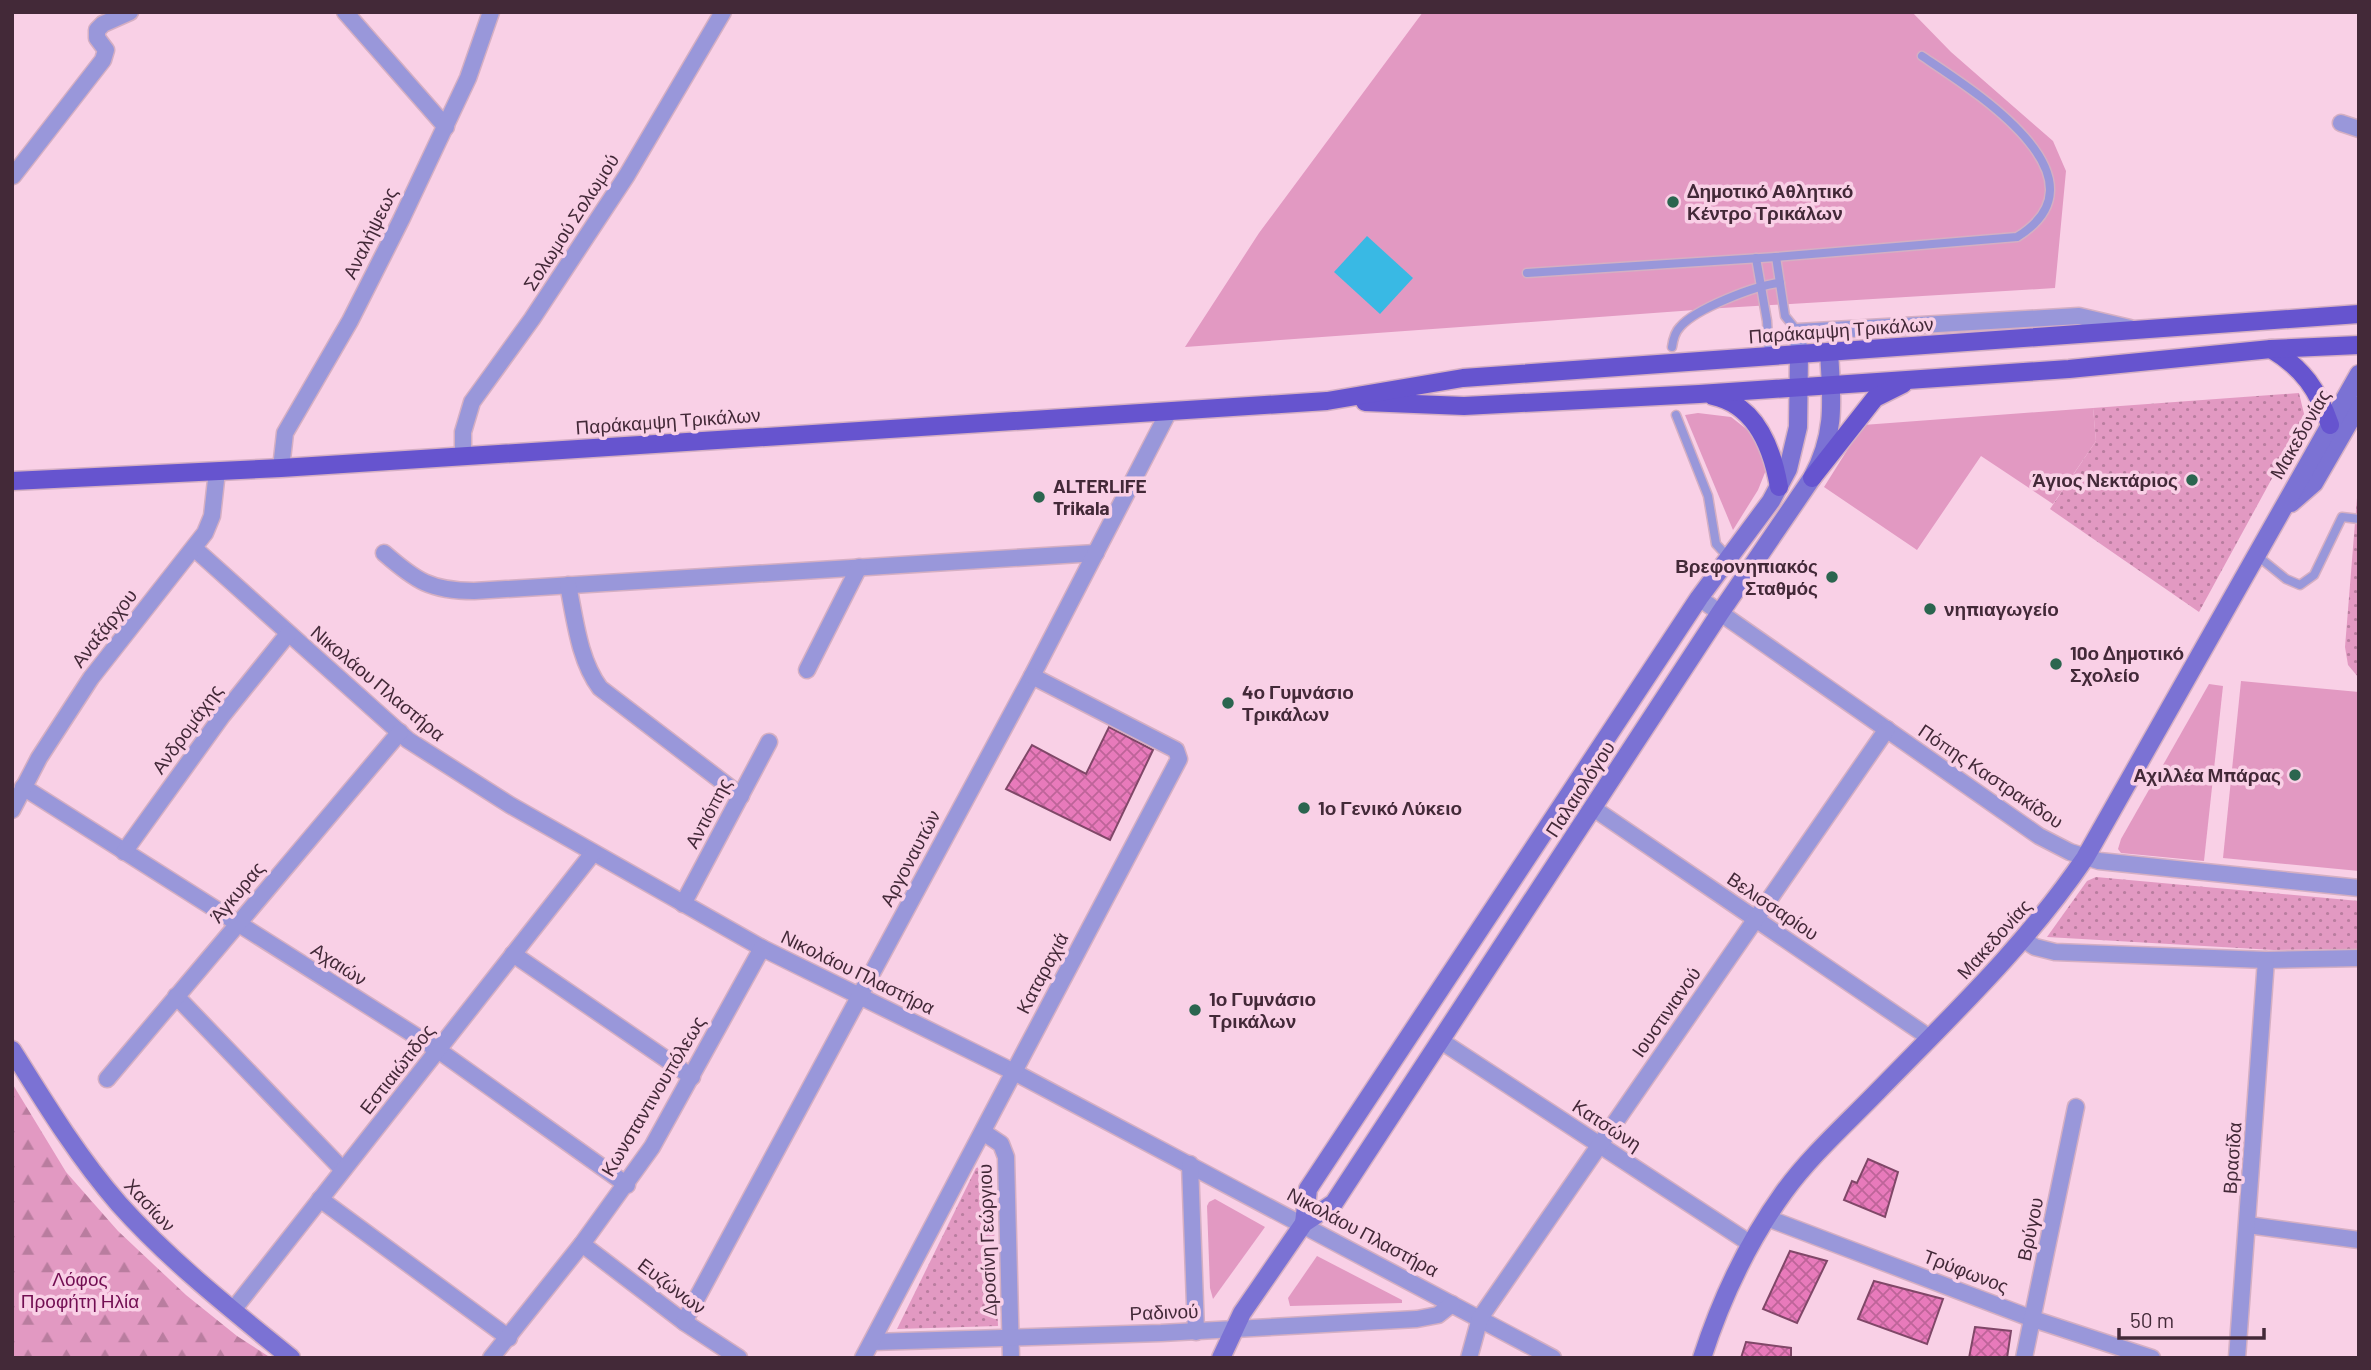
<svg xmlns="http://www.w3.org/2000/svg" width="2371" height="1370" viewBox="0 0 2371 1370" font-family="Barlow,sans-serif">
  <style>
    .green { fill: #e299c2 }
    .forest { fill: url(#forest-firs) }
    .park { fill: url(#park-dots) }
    .water { fill: #39b9e4 }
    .building { fill: url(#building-cross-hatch); stroke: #804768; stroke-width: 2 }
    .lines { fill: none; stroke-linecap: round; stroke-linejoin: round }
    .lane-casing { stroke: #d5afc3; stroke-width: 11 }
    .street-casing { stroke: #d5afc3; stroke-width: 19 }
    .secondary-casing { stroke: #d5afc3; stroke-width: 21 }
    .primary-casing { stroke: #d5afc3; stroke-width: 21 }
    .lane { stroke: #9997da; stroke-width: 8 }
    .street { stroke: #9997da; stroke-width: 16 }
    .secondary { stroke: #7b72d4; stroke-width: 18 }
    .primary { stroke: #6654cf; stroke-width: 18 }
    .poi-dot { fill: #2b654f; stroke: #f9d0e6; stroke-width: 2.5 }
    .labels { text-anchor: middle; stroke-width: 7; stroke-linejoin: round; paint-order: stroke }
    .poi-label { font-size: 19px; font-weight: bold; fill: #432938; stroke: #f9d0e6; text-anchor: start }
    .street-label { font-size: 19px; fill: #432938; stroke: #f9d0e6 }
    .park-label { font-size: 19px; fill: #720e52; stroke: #f9d0e6 }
  </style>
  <defs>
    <pattern id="forest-firs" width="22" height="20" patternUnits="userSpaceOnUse" patternTransform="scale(1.75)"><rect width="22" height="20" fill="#e299c2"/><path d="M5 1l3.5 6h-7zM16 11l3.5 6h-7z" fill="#b97d9f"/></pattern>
    <pattern id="park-dots" width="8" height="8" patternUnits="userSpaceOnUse" patternTransform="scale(1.75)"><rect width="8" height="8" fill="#e299c2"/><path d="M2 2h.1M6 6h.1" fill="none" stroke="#b97d9f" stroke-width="1.8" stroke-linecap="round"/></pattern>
    <pattern id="building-cross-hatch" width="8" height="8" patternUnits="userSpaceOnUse" patternTransform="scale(1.75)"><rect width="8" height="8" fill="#e87abb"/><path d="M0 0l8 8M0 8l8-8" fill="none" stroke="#be6499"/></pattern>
  </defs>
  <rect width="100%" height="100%" fill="#f9d0e6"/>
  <g class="green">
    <polygon points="1423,12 1912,12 1951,52 2053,141 2066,171 2055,288 1722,308 1185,347 1259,233"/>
    <polygon points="2093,408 2096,441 2053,504 1981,456 1917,550 1824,487 1863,425"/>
    <polygon points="1698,413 1731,417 1758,438 1766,470 1758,490 1733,530 1685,415"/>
    <polygon points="2241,681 2359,692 2359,871 2223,858"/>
    <polygon points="2209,684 2223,686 2204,861 2121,853 2118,849 2121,839"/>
    <polygon points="1215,1199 1265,1227 1213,1299 1210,1288 1207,1206 1209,1202"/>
    <polygon points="1317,1256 1402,1300 1402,1303 1290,1306 1288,1298"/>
  </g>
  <polygon class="forest" points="12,1083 66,1172 118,1231 186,1295 237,1336 271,1358 12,1358"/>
  <g class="park">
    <polygon points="2299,393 2305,418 2199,612 2050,509 2096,441 2093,408"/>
    <polygon points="2359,473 2359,678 2348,665 2345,647"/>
    <polygon points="2096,877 2359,901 2359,949 2274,950 2047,937 2087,881"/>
    <polygon points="983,1166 989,1168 992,1176 998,1326 897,1329 976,1168"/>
  </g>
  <polygon class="water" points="1367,236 1413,278 1380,314 1334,272"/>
  <g class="building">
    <polygon points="1109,727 1153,750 1110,840 1006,789 1032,745 1086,774"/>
    <polygon points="1868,1159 1898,1172 1885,1217 1844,1200 1852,1181 1857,1183"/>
    <polygon points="1790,1251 1827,1261 1797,1323 1763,1309"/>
    <polygon points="1874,1281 1943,1299 1927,1344 1858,1319"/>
    <polygon points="1975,1327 2011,1331 2007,1358 1969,1358"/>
    <polygon points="1746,1342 1791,1348 1791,1358 1741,1358"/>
  </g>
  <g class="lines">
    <g class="lane-casing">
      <g id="lane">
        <polyline points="1776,257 1785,316 1798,332"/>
        <polyline points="1756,258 1767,321 1769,356"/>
        <path d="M 1527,273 L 1776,257 L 2017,237 C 2114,177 1971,89 1922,56"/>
        <path d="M 1672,347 C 1673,340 1675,332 1680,327 C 1695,309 1756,285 1780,283"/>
        <polyline points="1676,415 1708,496 1716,544 1728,557"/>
        <polyline points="2255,554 2286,579 2300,585 2314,575 2342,517 2359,519"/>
      </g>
    </g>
    <g class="street-casing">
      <g id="street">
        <polyline points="345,12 446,127"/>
        <polyline points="2341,123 2359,129"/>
        <polyline points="13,176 103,60 106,50 97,38 97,30 103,24 130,12"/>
        <polyline points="1799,354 1798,332 2079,316 2130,328"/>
        <polyline points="463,455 463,432 472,402 532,319 627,175 723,12"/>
        <polyline points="281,468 285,433 350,321 401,220 468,78 491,12"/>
        <polyline points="195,549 408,740 510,805 762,948 1014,1072 1553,1358"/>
        <path d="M 384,553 C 416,581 431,591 474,591 L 1096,553"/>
        <path d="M 568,585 C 575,619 579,660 600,688 L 741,796"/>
        <polyline points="1699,598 2039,836 2070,852 2099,861 2359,888"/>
        <polyline points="807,670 859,567"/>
        <polyline points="23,787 438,1050 627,1185"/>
        <polyline points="1593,808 1930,1038"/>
        <polyline points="12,810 39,758 91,678 205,533 212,516 217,471"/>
        <polyline points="124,852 222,716 288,634"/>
        <polyline points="683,904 769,742"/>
        <polyline points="2024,940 2035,947 2055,952 2266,960 2359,958"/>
        <polyline points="513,954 692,1077"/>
        <polyline points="176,996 343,1170"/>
        <polyline points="1441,1041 1751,1244"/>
        <polyline points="107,1079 400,732"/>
        <polyline points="983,1132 1001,1144 1006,1157 1011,1358"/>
        <polyline points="1190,1164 1196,1332"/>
        <polyline points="320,1199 509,1338"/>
        <polyline points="1767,1218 2033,1319 2152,1358"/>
        <polyline points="2248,1225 2359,1240"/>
        <polyline points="582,1244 684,1322 739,1358"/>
        <polyline points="233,1310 593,853"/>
        <polyline points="684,1322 1032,676 1169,411"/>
        <polyline points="872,1342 1161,1333 1417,1319 1438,1315 1452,1304"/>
        <polyline points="491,1358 582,1244 652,1147 762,948"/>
        <polyline points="863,1358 1179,759 1176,750 1032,676"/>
        <polyline points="1469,1358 1480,1318 1887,729"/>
        <polyline points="2024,1358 2076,1107"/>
        <polyline points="2237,1358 2266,960"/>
      </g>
    </g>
    <g class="secondary-casing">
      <g id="secondary">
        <polyline points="2291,503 2314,483 2359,405"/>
        <path d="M 12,1050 C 45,1103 78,1157 119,1204 C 171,1262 231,1309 291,1358"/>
        <polyline points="1304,1223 1308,1189 1699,598 1771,501 1788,469 1798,427 1799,354"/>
        <path d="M 1221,1358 L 1242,1313 L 1304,1223 L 1334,1203 L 1720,613 L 1812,478 C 1836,435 1832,400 1829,352"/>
        <path d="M 1702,1358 C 1721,1299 1748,1242 1784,1192 C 1811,1155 1846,1124 1878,1091 C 1951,1016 2026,945 2085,858 L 2359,374"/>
      </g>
    </g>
    <g class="primary-casing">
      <g id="primary">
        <path d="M 2271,349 C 2303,368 2318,390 2330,425"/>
        <path d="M 1713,396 C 1756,405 1772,447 1779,487"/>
        <polyline points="1365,402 1464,406 1699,394 2069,369 2271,349 2359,345"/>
        <polyline points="1812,478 1875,398 1903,384"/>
        <polyline points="12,481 281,468 1327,401 1463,378 2359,314"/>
      </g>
    </g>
    <use href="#lane" class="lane"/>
    <use href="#street" class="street"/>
    <use href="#secondary" class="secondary"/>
    <use href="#primary" class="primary"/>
  </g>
  <g class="poi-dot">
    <circle cx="1673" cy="202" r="7"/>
    <circle cx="2192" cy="480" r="7"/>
    <circle cx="1039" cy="497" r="7"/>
    <circle cx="1832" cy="577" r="7"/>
    <circle cx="1930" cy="609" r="7"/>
    <circle cx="2056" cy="664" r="7"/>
    <circle cx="1228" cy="703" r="7"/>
    <circle cx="2295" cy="775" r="7"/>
    <circle cx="1304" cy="808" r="7"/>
    <circle cx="1195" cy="1010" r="7"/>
  </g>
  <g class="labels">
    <g class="poi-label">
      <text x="1687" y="198">Δημοτικό Αθλητικό<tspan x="1687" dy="22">Κέντρο Τρικάλων</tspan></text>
      <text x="2178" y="487" text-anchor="end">Άγιος Νεκτάριος</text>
      <text x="1053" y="493">ALTERLIFE<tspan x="1053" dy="22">Trikala</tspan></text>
      <text x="1818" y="573" text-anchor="end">Βρεφονηπιακός<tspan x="1818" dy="22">Σταθμός</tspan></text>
      <text x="1944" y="616">νηπιαγωγείο</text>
      <text x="2070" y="660">10ο Δημοτικό<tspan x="2070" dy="22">Σχολείο</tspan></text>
      <text x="1242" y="699">4ο Γυμνάσιο<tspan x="1242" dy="22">Τρικάλων</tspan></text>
      <text x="2281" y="782" text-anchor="end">Αχιλλέα Μπάρας</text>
      <text x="1318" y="815">1ο Γενικό Λύκειο</text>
      <text x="1209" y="1006">1ο Γυμνάσιο<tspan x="1209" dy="22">Τρικάλων</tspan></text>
    </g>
    <g class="street-label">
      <text transform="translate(571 222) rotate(-57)" y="7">Σολωμού Σολωμού</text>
      <text transform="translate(370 233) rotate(-64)" y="7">Αναλήψεως</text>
      <text transform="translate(1841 330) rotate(-4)" y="7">Παράκαμψη Τρικάλων</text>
      <text transform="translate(668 421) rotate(-4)" y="7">Παράκαμψη Τρικάλων</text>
      <text transform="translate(2300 434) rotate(-60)" y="7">Μακεδονίας</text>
      <text transform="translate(104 628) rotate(-52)" y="7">Αναξάρχου</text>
      <text transform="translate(378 683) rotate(40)" y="7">Νικολάου Πλαστήρα</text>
      <text transform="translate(187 729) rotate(-54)" y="7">Ανδρομάχης</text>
      <text transform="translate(1991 776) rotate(34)" y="7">Πόπης Καστρακίδου</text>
      <text transform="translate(1580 789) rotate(-57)" y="7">Παλαιολόγου</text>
      <text transform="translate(708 813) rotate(-62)" y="7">Αντιόπης</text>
      <text transform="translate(910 858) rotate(-62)" y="7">Αργοναυτών</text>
      <text transform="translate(237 892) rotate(-50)" y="7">Άγκυρας</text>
      <text transform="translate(1773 906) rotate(34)" y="7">Βελισσαρίου</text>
      <text transform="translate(1994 939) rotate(-48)" y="7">Μακεδονίας</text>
      <text transform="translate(339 964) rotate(33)" y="7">Αχαιών</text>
      <text transform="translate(858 972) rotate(26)" y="7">Νικολάου Πλαστήρα</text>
      <text transform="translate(1042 973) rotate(-62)" y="7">Καταραχιά</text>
      <text transform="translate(1666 1012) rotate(-55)" y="7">Ιουστινιανού</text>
      <text transform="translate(397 1069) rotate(-52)" y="7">Εστιαιώτιδος</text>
      <text transform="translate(653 1096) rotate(-59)" y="7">Κωνσταντινουπόλεως</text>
      <text transform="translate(1607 1125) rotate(33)" y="7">Κατσώνη</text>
      <text transform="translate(2232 1158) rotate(-86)" y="7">Βρασίδα</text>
      <text transform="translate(150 1205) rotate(47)" y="7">Χασίων</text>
      <text transform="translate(2030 1229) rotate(-78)" y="7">Βρύγου</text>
      <text transform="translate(1363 1232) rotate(28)" y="7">Νικολάου Πλαστήρα</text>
      <text transform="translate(987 1240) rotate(-92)" y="7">Δροσίνη Γεώργιου</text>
      <text transform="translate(1966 1271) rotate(21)" y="7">Τρύφωνος</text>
      <text transform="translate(672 1286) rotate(37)" y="7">Ευζώνων</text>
      <text transform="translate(1164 1312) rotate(-2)" y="7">Ραδινού</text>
    </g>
    <g class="park-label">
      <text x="80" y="1286">Λόφος<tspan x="80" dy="22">Προφήτη Ηλία</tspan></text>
    </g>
  </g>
  <rect width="2371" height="1370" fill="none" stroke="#432938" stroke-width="28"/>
  <path d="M2119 1328v10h145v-10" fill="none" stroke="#432938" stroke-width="3.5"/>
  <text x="2130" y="1328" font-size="21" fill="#432938" stroke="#f9d0e6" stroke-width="5" paint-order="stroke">50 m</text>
</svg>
